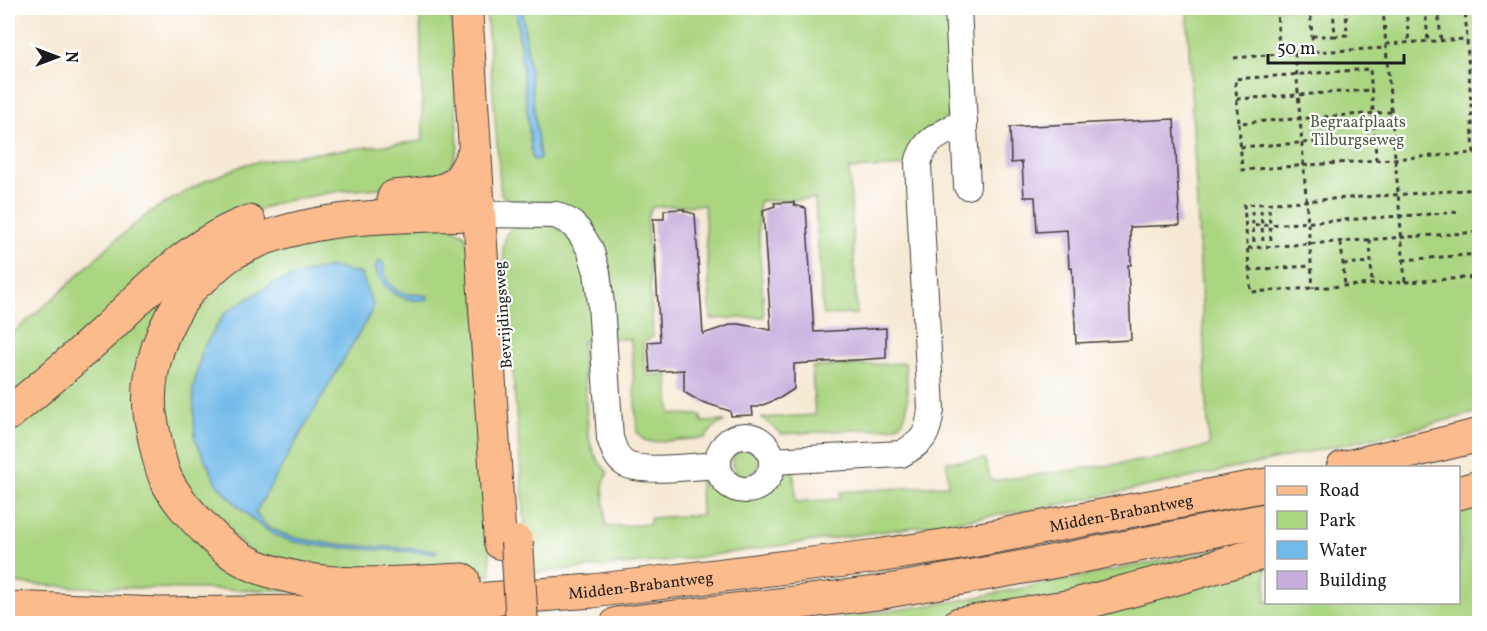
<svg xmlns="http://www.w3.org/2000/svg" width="1487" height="631" viewBox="0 0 1487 631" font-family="Vollkorn,serif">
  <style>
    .green { fill: #aad581; stroke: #63784e; stroke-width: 1.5; fill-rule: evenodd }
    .water { fill: #71bae9; stroke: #466b82; stroke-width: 1.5 }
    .building { fill: #c6addc }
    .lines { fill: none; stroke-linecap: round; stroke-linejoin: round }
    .minor-casing { stroke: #3d3b38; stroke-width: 28 }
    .major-casing { stroke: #3d3b38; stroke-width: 34 }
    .highway-casing { stroke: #3d3b38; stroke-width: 35 }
    .path { stroke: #3d3b38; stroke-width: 3; stroke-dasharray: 4.5 4.5; stroke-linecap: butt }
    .minor { stroke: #fff; stroke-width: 26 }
    .major { stroke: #fbbb8c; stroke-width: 32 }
    .highway { stroke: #fbbb8c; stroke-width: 33 }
    .major-bridge-casing { stroke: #3d3b38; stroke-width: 34; stroke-linecap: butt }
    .major-bridge { stroke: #fbbb8c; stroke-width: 32 }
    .labels { text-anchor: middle; stroke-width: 4.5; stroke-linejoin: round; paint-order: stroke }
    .park-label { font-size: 16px; fill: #4e5d3f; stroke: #fff }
    .street-label { font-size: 16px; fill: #1c1c1c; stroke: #fff }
  </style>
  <rect width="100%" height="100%" fill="#fff"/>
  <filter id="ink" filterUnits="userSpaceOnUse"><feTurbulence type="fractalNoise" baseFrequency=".0167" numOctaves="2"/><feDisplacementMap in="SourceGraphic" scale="12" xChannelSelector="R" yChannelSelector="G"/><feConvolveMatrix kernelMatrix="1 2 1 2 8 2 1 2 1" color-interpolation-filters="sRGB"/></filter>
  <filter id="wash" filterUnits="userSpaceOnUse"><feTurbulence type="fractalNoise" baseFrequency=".008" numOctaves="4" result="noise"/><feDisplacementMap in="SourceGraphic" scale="24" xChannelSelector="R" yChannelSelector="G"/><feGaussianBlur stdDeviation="1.35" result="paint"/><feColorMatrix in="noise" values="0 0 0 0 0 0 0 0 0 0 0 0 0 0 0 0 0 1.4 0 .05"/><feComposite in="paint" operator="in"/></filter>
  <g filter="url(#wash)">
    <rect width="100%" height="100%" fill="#f6e9d4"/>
    <g class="green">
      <polygon points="420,8 451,8 458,147 453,162 444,174 420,185 340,191 280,202 233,219 8,405 8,337 57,295 113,242 151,211 203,182 246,164 299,155 423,141"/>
      <polygon points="486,8 516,8 532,157 537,160 540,159 522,8 950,8 955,106 911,166 849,169 857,314 823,315 815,199 759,201 758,223 764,317 711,319 704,205 652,207 647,220 653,336 643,343 646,375 668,375 670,414 701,415 702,422 725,421 714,427 705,438 652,442 644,440 637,432 631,339 612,339 564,206 548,202 510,202 501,194"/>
      <path d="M 1187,8 L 1479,8 L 1479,412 L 1413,429 L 1246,466 L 1048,507 L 943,523 L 677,560 L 532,573 L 526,537 L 503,248 L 506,234 L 515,226 L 555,225 L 575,243 L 590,270 L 597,340 L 582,341 L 588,433 C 590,449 597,461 608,473 L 603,485 L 606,527 L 650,524 L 650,518 L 701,515 L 700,476 L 711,482 L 716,489 L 729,497 L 744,497 L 762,492 L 774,483 L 784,468 L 793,466 L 796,502 L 840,499 L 840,492 L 948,485 L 947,462 L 985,459 L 991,481 L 1161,458 L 1209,446 Z"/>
      <path d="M 444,223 L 465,235 L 475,261 L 491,575 L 312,574 L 260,560 L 182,490 L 158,397 L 167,349 L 217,277 L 283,240 ZM 371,312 L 255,512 L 266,526 L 283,534 L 300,539 L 332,544 L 434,550 L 327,547 L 276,536 L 258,524 L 239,507 L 217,484 L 193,389 L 203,348 L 225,313 Z"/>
      <polygon points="270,229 152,343 178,514 315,591 75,587 8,583 8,423 154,292"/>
      <path d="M 905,363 C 906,377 913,417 898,425 C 896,427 892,427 889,428 L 781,434 L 762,418 L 815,415 L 812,367 Z"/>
      <circle cx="745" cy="463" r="13"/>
      <polygon points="1479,495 1479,623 1000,624 1266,559 1266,602 1458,602 1459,501"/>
      <polygon points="1266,540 1063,599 935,622 799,624 957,601"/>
    </g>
    <g class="water">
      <polygon points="516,8 522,8 540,159 533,160 532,157"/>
      <path d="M 379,261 L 383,262 C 384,279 390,292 408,294 C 415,295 421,294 428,296 L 427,300 C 400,302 384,292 375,268 Z"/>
      <polygon points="332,267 361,274 373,305 371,312 255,513 266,526 283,534 300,539 332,544 434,550 437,551 435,553 327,547 295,542 276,536 258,524 239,507 217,484 195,439 193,389 203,348 225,313 272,284 307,272"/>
    </g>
    <g id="blocks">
      <g class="building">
        <polygon points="1174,119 1180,225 1130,227 1131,265 1128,265 1131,340 1076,343 1072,268 1069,268 1067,230 1037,232 1035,197 1024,197 1022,162 1011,163 1010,127"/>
        <polygon points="794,202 794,205 806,208 814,332 886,328 886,358 794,364 794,389 780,398 758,407 752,407 753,415 731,416 730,411 699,401 684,392 684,370 650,372 648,342 660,341 653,219 664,219 664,210 684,209 684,211 695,214 703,334 733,324 739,324 771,330 763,210 775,206 774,203"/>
      </g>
    </g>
  </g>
  <g filter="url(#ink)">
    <use href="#blocks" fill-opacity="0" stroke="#3d3b38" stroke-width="1.5"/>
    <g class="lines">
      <g class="minor-casing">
        <g id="minor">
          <polyline points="958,8 967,186"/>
          <path d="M 478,214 L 556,215 L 570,222 L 579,231 L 590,249 L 597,272 L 601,304 L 610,438 C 613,446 616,458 624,463 C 640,474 697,466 718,465"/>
          <circle cx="745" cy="463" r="27"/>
          <path d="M 772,461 L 901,454 C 924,441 928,436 931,409 L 918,164 C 923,138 943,134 964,122"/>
        </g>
      </g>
      <g class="major-casing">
        <polyline id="major" points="466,8 500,543"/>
      </g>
      <g class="highway-casing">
        <g id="highway">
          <path d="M 394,197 C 411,195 446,195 458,181 C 465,174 470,161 475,152"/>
          <path d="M 8,414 C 42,387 74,359 106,330 C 149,289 192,242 249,222"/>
          <polyline points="1343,468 1480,435"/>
          <polyline points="1458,493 1480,487"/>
          <path d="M 463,580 C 395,583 321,592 256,566 C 236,558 219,544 205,529 C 190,514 175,498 166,479 C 160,466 157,449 154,435 C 153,428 151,420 150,413 C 146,370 162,324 189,290 C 194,284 200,280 206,275 C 214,267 224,258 234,252 C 306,213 399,216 478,214"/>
          <path id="s1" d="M 8,608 L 159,614 L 315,612 L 592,591 L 877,556 L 949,545 L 1266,485"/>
          <polyline points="617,624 877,593 1046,563 1266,520"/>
          <polyline points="959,624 1072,606 1173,579 1266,552"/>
        </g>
      </g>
      <g class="path">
        <polyline points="1277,8 1279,54 1313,52"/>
        <polyline points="1310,8 1313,52 1386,48"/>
        <polyline points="1333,8 1335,36 1347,35 1346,8"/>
        <path d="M 1383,8 C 1390,99 1398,190 1405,282 L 1251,292 L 1244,205 L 1480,189"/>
        <polyline points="1406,8 1409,43"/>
        <polyline points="1425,8 1428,41"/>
        <polyline points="1438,8 1441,41"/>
        <polyline points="1312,36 1335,36"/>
        <polyline points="1386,44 1467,39"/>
        <polyline points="1295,53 1313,288"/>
        <polyline points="1234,58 1279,54"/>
        <polyline points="1237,99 1371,90"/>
        <polyline points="1391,112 1239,123 1242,170 1474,153 1465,8"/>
        <polyline points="1239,122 1235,79 1370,69 1375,138 1240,147"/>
        <polyline points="1375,138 1376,160"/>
        <polyline points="1269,209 1271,241"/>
        <polyline points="1261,210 1263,241"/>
        <polyline points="1252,211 1253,226"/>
        <polyline points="1370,240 1372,283"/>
        <polyline points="1254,242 1253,226 1461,212"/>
        <polyline points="1341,243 1345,286"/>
        <polyline points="1248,248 1480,232"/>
        <polyline points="1403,260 1480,254"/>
        <polyline points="1343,264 1371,262"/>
        <polyline points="1249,270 1311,266"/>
        <polyline points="1405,282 1480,277"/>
      </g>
      <use href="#minor" class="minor"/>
      <use href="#major" class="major"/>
      <use href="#highway" class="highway"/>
      <g class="major-bridge-casing">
        <polyline id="major-bridge" points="517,542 522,624"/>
      </g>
      <use href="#major-bridge" class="major-bridge"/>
    </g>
  </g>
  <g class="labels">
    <g class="park-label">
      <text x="1358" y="127">Begraafplaats<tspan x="1358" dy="18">Tilburgseweg</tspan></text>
    </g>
    <g class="street-label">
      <text transform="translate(502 315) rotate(-94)" y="6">Bevrijdingsweg</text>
      <text dy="6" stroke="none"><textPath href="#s1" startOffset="1120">Midden-Brabantweg</textPath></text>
      <text dy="6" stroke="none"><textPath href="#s1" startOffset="634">Midden-Brabantweg</textPath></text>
    </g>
  </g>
  <rect width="1487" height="631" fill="none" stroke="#fff" stroke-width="30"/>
  <rect x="1265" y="466" width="195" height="138" fill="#ffffff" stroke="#a4a4a4" stroke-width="1.5"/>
  <rect x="1277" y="486" width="30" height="9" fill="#fbbb8c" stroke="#a4a4a4" stroke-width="1.5"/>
  <text x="1319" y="496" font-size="18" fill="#1c1c1c">Road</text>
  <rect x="1277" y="511" width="30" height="18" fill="#aad581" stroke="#a4a4a4" stroke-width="1.5"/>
  <text x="1319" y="526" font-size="18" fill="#1c1c1c">Park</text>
  <rect x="1277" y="541" width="30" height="18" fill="#71bae9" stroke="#a4a4a4" stroke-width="1.5"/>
  <text x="1319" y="556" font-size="18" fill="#1c1c1c">Water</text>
  <rect x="1277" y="571" width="30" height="18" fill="#c6addc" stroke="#a4a4a4" stroke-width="1.5"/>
  <text x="1319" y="586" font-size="18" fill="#1c1c1c">Building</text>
  <g transform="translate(57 57) rotate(90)" stroke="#ffffff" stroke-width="4.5" paint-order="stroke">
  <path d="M0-4.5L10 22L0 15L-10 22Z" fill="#1c1c1c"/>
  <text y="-9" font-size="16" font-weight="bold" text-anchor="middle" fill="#1c1c1c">N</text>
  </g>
  <path d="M1268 54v9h136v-9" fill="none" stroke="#1c1c1c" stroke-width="3"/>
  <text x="1277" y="54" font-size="18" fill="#1c1c1c" stroke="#ffffff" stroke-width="4.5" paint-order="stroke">50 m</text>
</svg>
